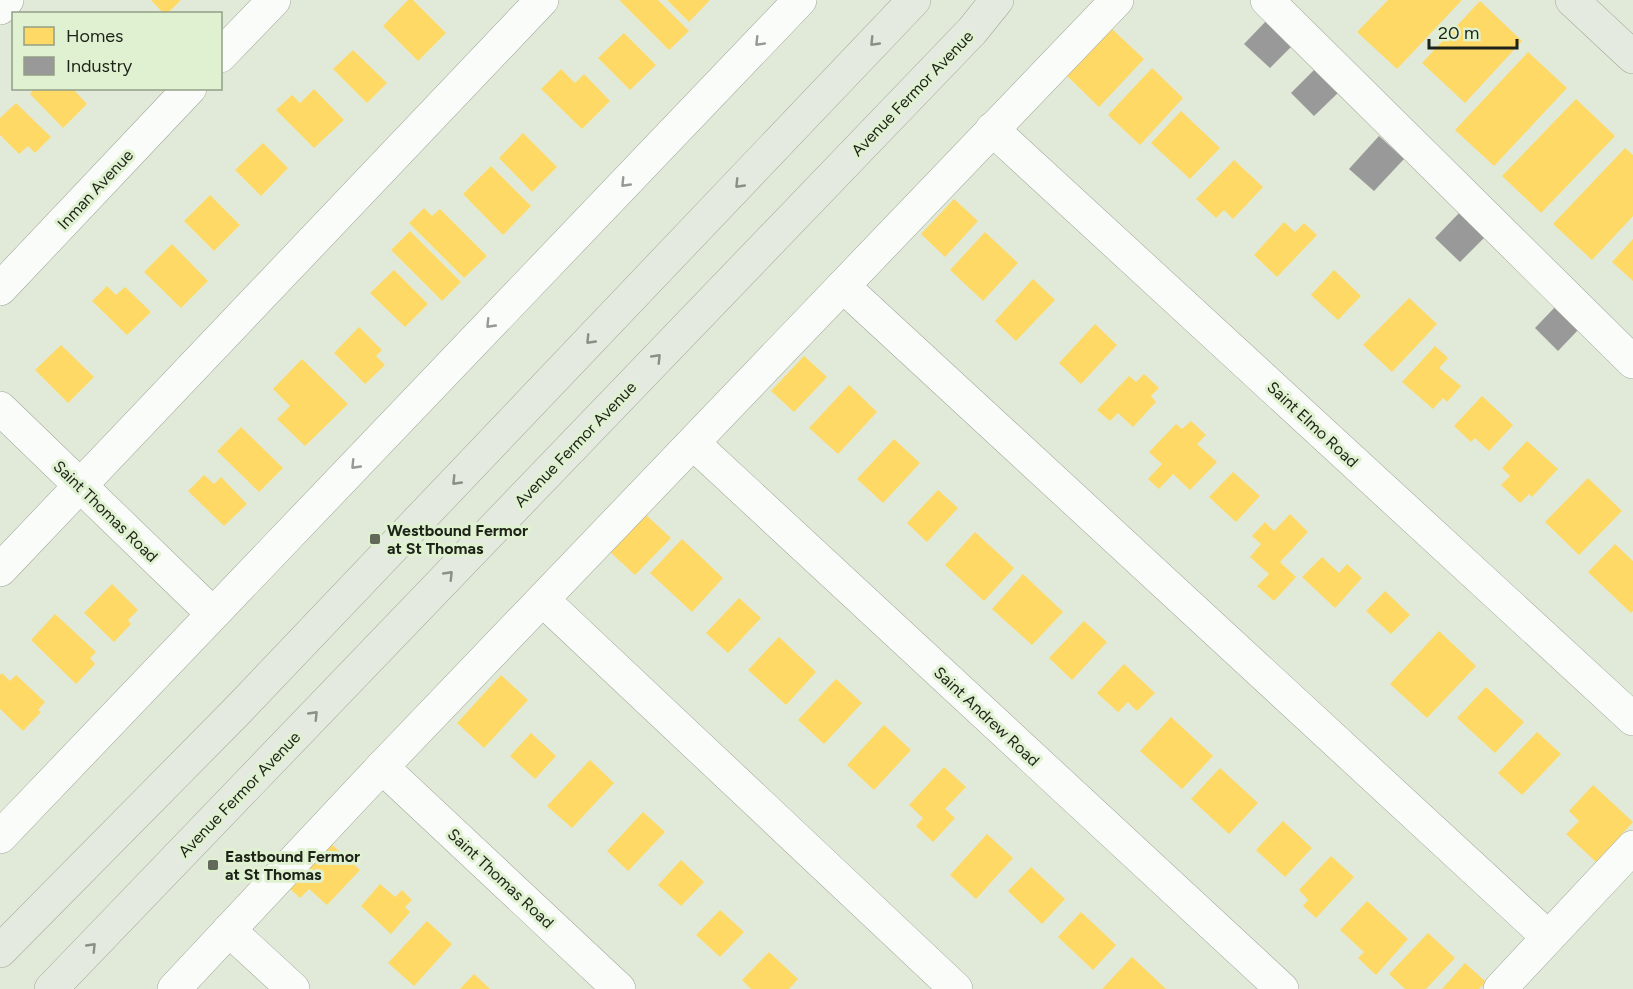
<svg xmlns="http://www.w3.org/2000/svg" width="1633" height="989" viewBox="0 0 1633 989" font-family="Figtree,sans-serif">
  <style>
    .homes { fill: #ffd966 }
    .industry { fill: #999 }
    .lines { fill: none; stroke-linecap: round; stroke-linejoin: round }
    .minor-casing { stroke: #a0a699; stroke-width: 34 }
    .major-casing { stroke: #a1aa97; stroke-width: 34 }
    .minor { stroke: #fafcf9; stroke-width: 33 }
    .major { stroke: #e5eae0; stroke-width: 33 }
    .oneway { stroke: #979a94 }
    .oneway2 { stroke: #8b9086 }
    .poi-dot { fill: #62695b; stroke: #e0f1d1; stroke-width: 2 }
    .labels { text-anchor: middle; stroke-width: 6; stroke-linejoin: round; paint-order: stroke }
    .street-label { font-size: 16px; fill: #1d2318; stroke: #e0f1d1 }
    .poi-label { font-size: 16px; font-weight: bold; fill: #1d2318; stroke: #e0f1d1; text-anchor: start }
  </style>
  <rect width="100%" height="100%" fill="#e1ead8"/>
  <g class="homes">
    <polygon points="151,0 181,0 167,14 164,14"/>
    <polygon points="408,0 413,0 446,33 418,61 383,26"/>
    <polygon points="621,0 658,0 689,31 669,50 620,1"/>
    <polygon points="667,0 710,0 689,22"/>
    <polygon points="1388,0 1462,0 1397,69 1357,32"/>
    <polygon points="1480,1 1522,41 1465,103 1422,63"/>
    <polygon points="1112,29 1144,59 1099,107 1067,76"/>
    <polygon points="624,33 656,65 630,90 598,58"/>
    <polygon points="353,50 387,83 367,103 333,69"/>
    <polygon points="1528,52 1567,88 1494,166 1455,130"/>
    <polygon points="1152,68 1183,98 1140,145 1108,115"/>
    <polygon points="561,69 575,83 584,74 610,101 582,129 541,89"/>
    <polygon points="35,88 72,88 87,104 63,128 30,94"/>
    <polygon points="314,89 344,120 314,148 276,110 292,95 300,103"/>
    <polygon points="1576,99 1615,136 1541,213 1502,176"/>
    <polygon points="16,103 51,137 35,153 28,146 19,154 0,135 0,118"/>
    <polygon points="1181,111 1220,148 1190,179 1151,143"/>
    <polygon points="523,133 557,167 532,192 499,158"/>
    <polygon points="263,143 288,168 261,196 235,170"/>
    <polygon points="1625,148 1633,155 1633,216 1592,260 1553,224"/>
    <polygon points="1234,160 1263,187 1233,219 1224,210 1216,218 1196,199"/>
    <polygon points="491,166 531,206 503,235 463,194"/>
    <polygon points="210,195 240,225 214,251 184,221"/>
    <polygon points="954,199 978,221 945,257 921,234"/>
    <polygon points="424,208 432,216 440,209 487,256 464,278 409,223"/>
    <polygon points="1284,222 1295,232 1304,223 1317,235 1277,277 1254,255"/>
    <polygon points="410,231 461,282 442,301 391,250"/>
    <polygon points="985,232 1018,263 983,301 950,270"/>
    <polygon points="1633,239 1633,281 1612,262"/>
    <polygon points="172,244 208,281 181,308 144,272"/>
    <polygon points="394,270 428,304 405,327 370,293"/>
    <polygon points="1334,270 1361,296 1338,320 1311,295"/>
    <polygon points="1033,279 1055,300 1016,341 995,321"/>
    <polygon points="107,286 116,295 125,287 151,312 127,335 92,301"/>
    <polygon points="1409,298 1437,324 1392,372 1363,345"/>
    <polygon points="1095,324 1117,345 1081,384 1059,363"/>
    <polygon points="359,327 382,350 376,356 385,365 365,384 334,353"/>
    <polygon points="61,345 94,377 68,403 35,370"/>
    <polygon points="1435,346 1448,358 1439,368 1461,386 1447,402 1443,398 1433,409 1402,382"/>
    <polygon points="804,356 827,377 794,412 771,391"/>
    <polygon points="302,359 348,404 305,446 277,419 290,406 273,389"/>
    <polygon points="1144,374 1159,388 1151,396 1156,402 1133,427 1118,413 1110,421 1097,410 1129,376 1136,382"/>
    <polygon points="849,385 877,412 838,454 809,428"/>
    <polygon points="1482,396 1513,425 1489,451 1475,438 1471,442 1454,426"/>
    <polygon points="1191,421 1206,435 1197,444 1217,462 1190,490 1173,474 1159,489 1148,479 1162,464 1149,452 1176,424 1182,429"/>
    <polygon points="241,427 283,468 259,492 217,451"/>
    <polygon points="894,439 920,463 883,503 857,479"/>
    <polygon points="1527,441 1558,469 1532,497 1529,494 1520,503 1501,485 1510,476 1502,468"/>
    <polygon points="1233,472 1260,496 1236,522 1209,497"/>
    <polygon points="204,475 214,484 221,477 247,504 224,526 188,491"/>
    <polygon points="1588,478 1622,511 1579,555 1545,522"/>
    <polygon points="938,490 958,508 927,542 907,523"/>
    <polygon points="645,514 671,538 635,575 609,551"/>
    <polygon points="1290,514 1308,532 1280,562 1296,577 1274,601 1257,586 1269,574 1250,557 1261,544 1252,536 1265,522 1274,531"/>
    <polygon points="975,532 1014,568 984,601 945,565"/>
    <polygon points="682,539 723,578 692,612 650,573"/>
    <polygon points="1615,544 1633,561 1633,611 1631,613 1588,572"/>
    <polygon points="1322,557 1339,573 1347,564 1362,578 1335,608 1302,577"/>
    <polygon points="1023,574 1063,612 1032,645 992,609"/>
    <polygon points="112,584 138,610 128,620 131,624 114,642 84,613"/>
    <polygon points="1385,591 1410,615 1391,634 1366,611"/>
    <polygon points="739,598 761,618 728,653 706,633"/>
    <polygon points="55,614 96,652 90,658 95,664 76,684 31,640"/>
    <polygon points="1084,621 1107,642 1072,680 1049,658"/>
    <polygon points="1439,631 1476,666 1427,718 1390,684"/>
    <polygon points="779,637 816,672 786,705 748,670"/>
    <polygon points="1124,664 1155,693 1137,711 1128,702 1118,712 1097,693"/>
    <polygon points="2,673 10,681 16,675 45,702 38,710 41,712 23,731 0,709 0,675"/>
    <polygon points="501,675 528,700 484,748 457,723"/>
    <polygon points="836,679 862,703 824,744 798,720"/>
    <polygon points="1486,687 1524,722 1495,753 1457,718"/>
    <polygon points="1171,717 1213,756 1182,789 1140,751"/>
    <polygon points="884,725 911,750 874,790 847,765"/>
    <polygon points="1537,732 1561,754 1522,795 1498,773"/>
    <polygon points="531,733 556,756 535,779 510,756"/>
    <polygon points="590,760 614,783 572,828 547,806"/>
    <polygon points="944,767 966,787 945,809 955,818 933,842 916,826 923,818 909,805"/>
    <polygon points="1220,768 1258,803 1229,834 1191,799"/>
    <polygon points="1593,785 1633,822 1596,862 1566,834 1579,821 1569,811"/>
    <polygon points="643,812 665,832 628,871 607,851"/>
    <polygon points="1283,821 1312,848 1285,877 1256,850"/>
    <polygon points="987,834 1013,858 976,899 950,875"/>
    <polygon points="329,842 360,870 327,905 309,889 300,898 288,887"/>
    <polygon points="1331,856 1354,877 1316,918 1303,906 1308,900 1299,890"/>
    <polygon points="681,860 704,882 681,906 658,885"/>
    <polygon points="1031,867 1065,899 1042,924 1008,891"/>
    <polygon points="380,884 395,897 402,890 412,900 405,907 410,912 391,934 361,906"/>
    <polygon points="1367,901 1408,939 1376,975 1358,958 1364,952 1340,930"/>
    <polygon points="720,910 744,932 720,957 696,935"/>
    <polygon points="1081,912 1116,945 1093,970 1058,937"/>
    <polygon points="427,921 452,944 414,986 388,963"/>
    <polygon points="1428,933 1455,958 1426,989 1405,989 1389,974"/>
    <polygon points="769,952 798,979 789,989 751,989 742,980"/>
    <polygon points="1132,957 1166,989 1102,989"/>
    <polygon points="1465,963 1486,982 1479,989 1442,989"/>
    <polygon points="474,974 490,989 460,989"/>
  </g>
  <g class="industry">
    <polygon points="1269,18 1295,43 1270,68 1244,44"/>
    <polygon points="1317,67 1340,91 1314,116 1291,93"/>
    <polygon points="1379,136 1404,159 1374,191 1349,169"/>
    <polygon points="1461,211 1486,236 1460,262 1435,238"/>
    <polygon points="1556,306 1579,329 1558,351 1535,328"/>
  </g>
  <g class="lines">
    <g class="minor-casing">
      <g id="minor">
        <polyline points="1267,0 1633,362"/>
        <polyline points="0,8 7,0"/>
        <polyline points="220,56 274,0"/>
        <polyline points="992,129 1633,719"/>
        <polyline points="843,286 1548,937"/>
        <polyline points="0,289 190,88"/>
        <polyline points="0,408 213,614"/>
        <polyline points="693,443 1282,989"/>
        <polyline points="0,570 542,0"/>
        <polyline points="543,600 956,989"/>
        <polyline points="382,767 619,989"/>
        <polyline points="0,837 800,0"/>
        <polyline points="229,930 293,989"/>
        <polyline points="174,989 382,767 1117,0"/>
        <polyline points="1500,989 1633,847"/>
      </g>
    </g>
    <g class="major-casing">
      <g id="major">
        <polyline points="1572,0 1633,57"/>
        <polyline points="0,951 238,710 914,0"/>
        <polyline points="51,989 972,31 997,0"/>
      </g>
    </g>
    <use href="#minor" class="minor"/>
    <use href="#major" class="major"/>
  </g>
  <defs><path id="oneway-chevron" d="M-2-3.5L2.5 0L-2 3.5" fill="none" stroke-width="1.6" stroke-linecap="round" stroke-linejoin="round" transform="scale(1.5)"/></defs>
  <g class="oneway">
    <use href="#oneway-chevron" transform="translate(759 42) rotate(134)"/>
    <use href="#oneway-chevron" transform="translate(625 183) rotate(134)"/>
    <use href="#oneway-chevron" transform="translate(490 324) rotate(134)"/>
    <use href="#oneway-chevron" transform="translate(355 465) rotate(134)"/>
  </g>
  <g class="oneway2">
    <use href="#oneway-chevron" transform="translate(874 42) rotate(134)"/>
    <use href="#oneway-chevron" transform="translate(739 184) rotate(134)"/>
    <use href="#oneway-chevron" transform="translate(590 340) rotate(134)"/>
    <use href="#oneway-chevron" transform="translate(657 358) rotate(-46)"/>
    <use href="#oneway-chevron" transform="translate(456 481) rotate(134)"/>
    <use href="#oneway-chevron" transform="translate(449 575) rotate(-46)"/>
    <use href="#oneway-chevron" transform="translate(314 715) rotate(-46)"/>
    <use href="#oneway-chevron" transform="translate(92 947) rotate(-46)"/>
  </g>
  <g class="poi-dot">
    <rect x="369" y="533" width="12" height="12" rx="3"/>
    <rect x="207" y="859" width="12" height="12" rx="3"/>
  </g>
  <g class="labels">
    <g class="street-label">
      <text transform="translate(912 93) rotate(-46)" y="6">Avenue Fermor Avenue</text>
      <text transform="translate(95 189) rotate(-47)" y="6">Inman Avenue</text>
      <text transform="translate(1313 424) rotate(43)" y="6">Saint Elmo Road</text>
      <text transform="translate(575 444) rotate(-46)" y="6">Avenue Fermor Avenue</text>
      <text transform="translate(106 511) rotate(44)" y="6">Saint Thomas Road</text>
      <text transform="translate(987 716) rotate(43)" y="6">Saint Andrew Road</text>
      <text transform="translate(239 794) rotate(-46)" y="6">Avenue Fermor Avenue</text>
      <text transform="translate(501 878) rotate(43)" y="6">Saint Thomas Road</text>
    </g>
    <g class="poi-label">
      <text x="387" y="536">Westbound Fermor<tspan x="387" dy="18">at St Thomas</tspan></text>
      <text x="225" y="862">Eastbound Fermor<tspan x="225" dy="18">at St Thomas</tspan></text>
    </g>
  </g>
  <rect x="12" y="12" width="210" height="78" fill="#e0f1d1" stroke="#929f87" stroke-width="1.5"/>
  <rect x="24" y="27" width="30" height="18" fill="#ffd966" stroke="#929f87" stroke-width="1.5"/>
  <text x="66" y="42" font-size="18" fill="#1d2318">Homes</text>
  <rect x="24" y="57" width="30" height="18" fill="#999999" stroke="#929f87" stroke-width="1.5"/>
  <text x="66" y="72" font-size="18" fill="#1d2318">Industry</text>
  <path d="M1429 39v9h88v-9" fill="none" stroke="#1d2318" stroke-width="3"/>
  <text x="1438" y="39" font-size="18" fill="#1d2318" stroke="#e0f1d1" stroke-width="4.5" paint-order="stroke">20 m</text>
</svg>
